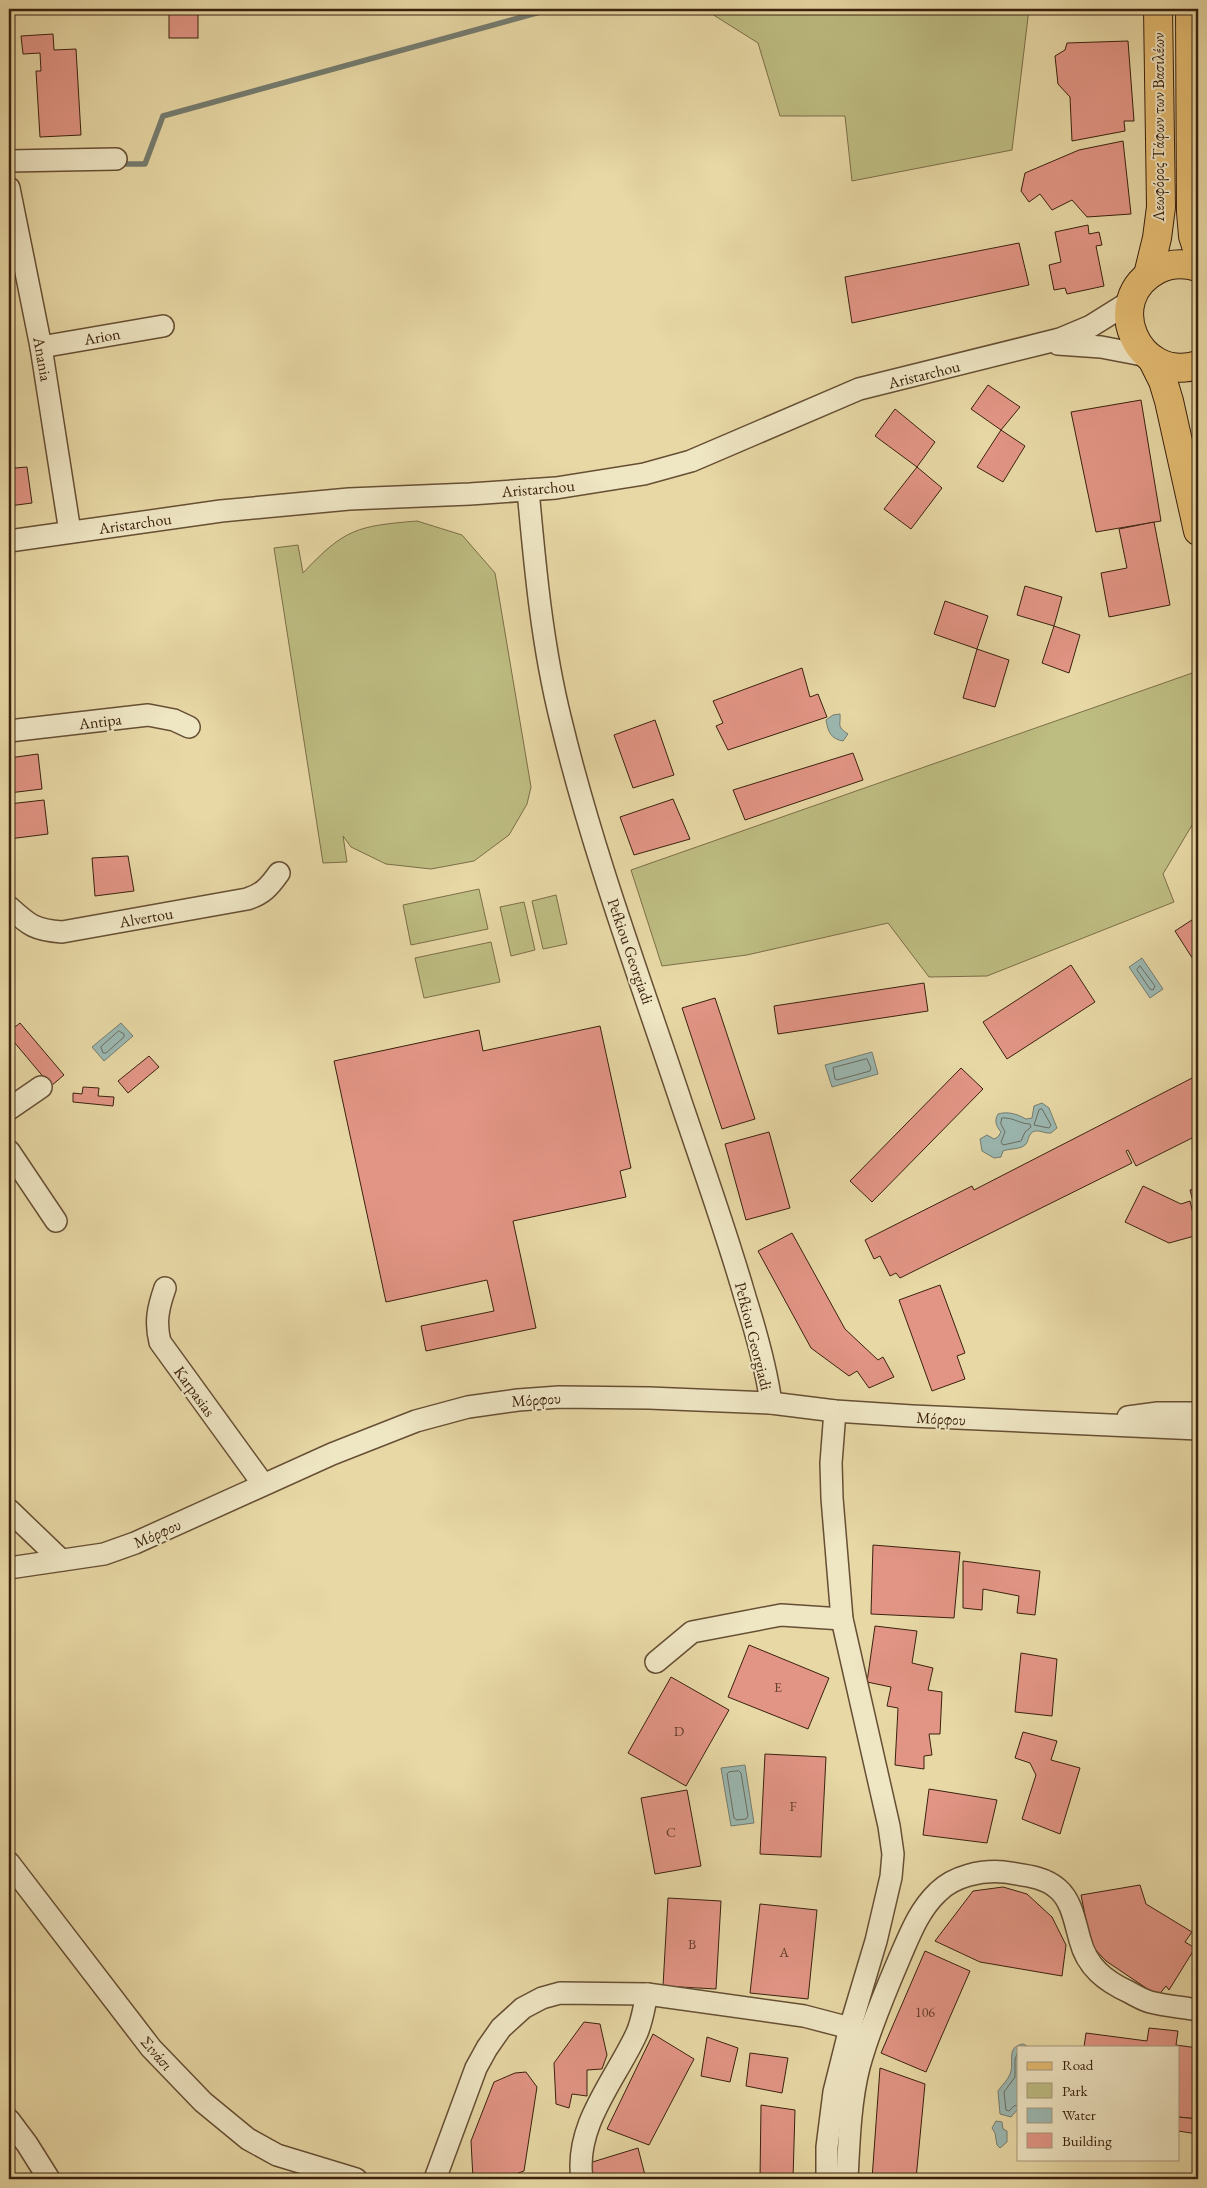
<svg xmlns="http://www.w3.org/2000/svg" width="1207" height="2188" viewBox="0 0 1207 2188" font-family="'EB Garamond',serif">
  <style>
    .green { fill: #bdbc81; stroke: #7c6e48 }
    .water { fill: #9bb8b2; stroke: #757c70 }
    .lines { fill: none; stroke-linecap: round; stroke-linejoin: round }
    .shore { stroke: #6b6c60; stroke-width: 1 }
    .stream { stroke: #757c70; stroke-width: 5.5 }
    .building { fill: #e29585; stroke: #3b210e }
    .minor-casing { stroke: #664f34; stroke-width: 24 }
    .major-casing { stroke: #3b210e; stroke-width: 30 }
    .minor { stroke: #efe6c4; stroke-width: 21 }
    .major { stroke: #e4bc72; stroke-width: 28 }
    .labels { text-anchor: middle; stroke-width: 4; stroke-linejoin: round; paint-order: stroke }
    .number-label { font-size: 14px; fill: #653e2c }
    .street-label { font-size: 16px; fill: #3b210e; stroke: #efe6c4 }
  </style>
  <rect width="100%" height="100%" fill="#e7d8a5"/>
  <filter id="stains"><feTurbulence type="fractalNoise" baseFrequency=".004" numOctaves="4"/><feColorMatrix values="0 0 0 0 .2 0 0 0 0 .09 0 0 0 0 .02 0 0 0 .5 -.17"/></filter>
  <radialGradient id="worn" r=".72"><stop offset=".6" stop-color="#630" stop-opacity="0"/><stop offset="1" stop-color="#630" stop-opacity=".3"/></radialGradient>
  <g class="green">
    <polygon points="704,9 1029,9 1012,150 852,181 845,116 780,116 758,43"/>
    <path d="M 417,521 L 462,535 L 495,573 L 531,787 L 527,804 L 509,835 L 474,861 L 431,869 L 386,864 L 351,847 L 343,836 L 347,862 L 323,863 L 274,548 L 298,545 L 303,573 C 345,528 358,526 417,521 Z"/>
    <polygon points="1198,671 1198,819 1195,820 1163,874 1174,902 987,976 929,977 888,923 747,955 662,966 631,870"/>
    <polygon points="479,889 488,929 411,945 403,905"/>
    <polygon points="556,895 567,944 543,949 532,901"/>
    <polygon points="524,902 535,950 511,956 500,907"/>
    <polygon points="491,942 500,982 424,998 415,958"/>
  </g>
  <g class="water">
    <path d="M 840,714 C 841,725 836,726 848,734 L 843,741 C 831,739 828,732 826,720 L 833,715 Z"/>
    <polygon points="1142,958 1163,989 1150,998 1129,967"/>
    <polygon points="121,1023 133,1036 104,1061 92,1047"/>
    <polygon points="872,1052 878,1074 832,1087 825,1065"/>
    <path d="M 1042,1103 L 1049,1108 L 1057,1128 L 1051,1133 C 1046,1134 1040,1130 1035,1131 C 1028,1133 1029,1140 1026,1144 C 1021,1150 1010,1148 1003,1151 L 1001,1157 L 994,1158 L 982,1151 L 980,1139 L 987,1135 L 994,1139 L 998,1137 L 1001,1132 C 996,1126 994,1121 998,1114 C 1008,1111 1017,1114 1026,1119 L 1032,1118 L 1034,1106 Z"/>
    <polygon points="745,1765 754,1823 731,1826 721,1768"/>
    <path d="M 1023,2044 L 1029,2047 L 1018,2047 L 1018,2109 L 1011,2117 L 1000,2114 L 998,2091 C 1002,2085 1008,2080 1010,2074 C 1015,2063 1005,2047 1023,2044 Z"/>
    <polygon points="996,2121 1002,2122 1003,2129 1007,2131 1007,2142 1000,2148 997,2145 995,2133 992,2128"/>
  </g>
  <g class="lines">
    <g class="shore">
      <polygon points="1140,966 1155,986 1153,990 1150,989 1137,970"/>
      <polygon points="119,1031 124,1034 124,1037 106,1053 103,1053 101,1047"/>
      <polygon points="867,1059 871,1068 870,1071 837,1080 835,1079 833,1068"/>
      <polygon points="1042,1109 1051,1125 1049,1128 1034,1125 1039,1110"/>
      <path d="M 1002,1118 C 1013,1117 1020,1124 1030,1124 L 1031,1127 L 1025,1132 L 1021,1141 L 1003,1145 L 1001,1142 L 1005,1132 L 1001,1124 Z"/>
      <polygon points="739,1771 741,1773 748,1816 746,1819 737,1820 734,1818 727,1774 729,1772"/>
      <polyline points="1018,2052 1015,2059 1015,2077 1004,2092 1006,2110 1009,2111 1014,2106 1018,2105"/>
    </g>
    <polyline class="stream" points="120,161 125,164 145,164 163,116 551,9"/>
  </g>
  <g class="building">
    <rect x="169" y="9" width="29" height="29"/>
    <polygon points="53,34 54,50 76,49 81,135 40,137 36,71 41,71 40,53 23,54 21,36"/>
    <polygon points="1128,41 1134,121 1124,121 1125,131 1072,141 1070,97 1058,84 1055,56 1065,50 1067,43"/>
    <polygon points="1123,141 1131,214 1087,217 1072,200 1052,210 1040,194 1029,202 1021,191 1025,173 1079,150"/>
    <polygon points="1088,225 1089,234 1099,232 1102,245 1096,246 1104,286 1067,294 1065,288 1054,290 1049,265 1061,262 1055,232"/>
    <polygon points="1019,243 1029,285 852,323 845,277"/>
    <polygon points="988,385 1020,407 1001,430 971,409"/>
    <polygon points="1141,400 1161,521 1096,532 1071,412"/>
    <polygon points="895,409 935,442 917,467 875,436"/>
    <polygon points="1001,430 1025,446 1003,482 977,467"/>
    <polygon points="9,459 13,459 15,468 27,467 32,503 9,506"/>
    <polygon points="917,467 942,488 911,529 884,509"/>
    <polygon points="1154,522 1170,605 1109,617 1101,573 1127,568 1119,529"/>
    <polygon points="1025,586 1062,597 1054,626 1017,615"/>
    <polygon points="945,601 988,616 977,649 934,634"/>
    <polygon points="1054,626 1080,635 1069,673 1042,663"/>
    <polygon points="977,649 1009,660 995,707 963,698"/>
    <polygon points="802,668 810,697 818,694 827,717 728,750 716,726 723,723 713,701"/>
    <polygon points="655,720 674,775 633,788 614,735"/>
    <polygon points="853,753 863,780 745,820 733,790"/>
    <polygon points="38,754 42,789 9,793 9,758"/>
    <polygon points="673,799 690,839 634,855 620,817"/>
    <polygon points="44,800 48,834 9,839 9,804"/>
    <polygon points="128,856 134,891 95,896 92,858"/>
    <polygon points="1198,916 1198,967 1175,931"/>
    <polygon points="1071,965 1095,1002 1007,1059 983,1022"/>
    <polygon points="924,983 928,1011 778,1034 774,1006"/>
    <polygon points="715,998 755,1119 722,1129 682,1008"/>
    <polygon points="9,1011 14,1017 10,1021 15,1027 20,1023 64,1075 51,1086 9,1036"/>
    <polygon points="600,1026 631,1168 620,1171 626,1197 513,1221 536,1328 426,1351 421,1326 494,1311 487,1280 386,1302 334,1061 479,1030 483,1051"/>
    <polygon points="149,1056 159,1067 128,1093 118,1081"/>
    <polygon points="961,1068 983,1089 872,1202 850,1181"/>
    <polygon points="1198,1075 1198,1135 1136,1166 1128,1150 1126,1151 1132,1163 900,1278 896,1273 890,1276 880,1256 874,1259 865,1240 972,1186 974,1190"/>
    <polygon points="83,1087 99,1088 98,1096 114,1097 113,1106 73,1102 73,1093 82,1094"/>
    <polygon points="769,1132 790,1208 746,1220 725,1144"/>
    <polygon points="1143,1186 1181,1204 1190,1201 1198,1235 1169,1243 1125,1222"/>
    <polygon points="1198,1188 1198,1221 1190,1190"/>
    <polygon points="792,1233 845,1329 878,1360 883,1357 894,1377 869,1388 857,1371 849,1376 811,1348 758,1251"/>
    <polygon points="940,1285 965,1353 957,1356 965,1379 932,1391 899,1300"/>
    <polygon points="873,1545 960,1552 954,1618 871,1614"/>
    <polygon points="963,1561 1040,1571 1035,1615 1017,1613 1019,1596 983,1589 982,1610 963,1608"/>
    <polygon points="875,1626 917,1631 912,1663 933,1668 928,1690 942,1692 940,1734 929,1734 932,1755 924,1756 924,1769 895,1765 898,1708 887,1706 891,1687 867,1682"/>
    <polygon points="749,1645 829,1678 808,1729 728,1697"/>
    <polygon points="1021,1653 1057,1659 1052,1716 1015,1712"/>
    <polygon points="671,1677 729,1710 686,1786 628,1753"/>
    <polygon points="1023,1732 1057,1741 1051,1760 1080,1768 1060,1834 1022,1819 1036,1775 1030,1763 1015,1758"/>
    <polygon points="765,1754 826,1757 821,1857 760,1854"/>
    <polygon points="929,1789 997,1800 987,1843 923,1835"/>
    <polygon points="687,1790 701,1866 655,1874 641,1798"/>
    <polygon points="1140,1885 1146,1904 1192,1932 1185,1942 1195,1948 1169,1990 1166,1986 1158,1996 1106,1961 1091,1945 1081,1895"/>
    <polygon points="1003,1887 1027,1894 1052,1917 1066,1945 1062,1976 980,1962 935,1941 973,1891"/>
    <polygon points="668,1898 721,1901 716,1989 663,1986"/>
    <polygon points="760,1904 817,1910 808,1999 750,1993"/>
    <polygon points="925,1951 970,1971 926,2072 881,2053"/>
    <polygon points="584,2022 600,2024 607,2055 602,2069 587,2070 587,2096 572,2094 569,2108 556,2104 554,2063"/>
    <polygon points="1149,2028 1178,2031 1176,2045 1198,2048 1198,2119 1178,2117 1178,2047 1084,2047 1086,2033 1147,2041"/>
    <polygon points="653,2034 694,2059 649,2145 607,2129"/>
    <polygon points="707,2037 738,2048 730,2082 701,2076"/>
    <polygon points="750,2053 788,2058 782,2093 746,2086"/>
    <polygon points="880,2068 925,2084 916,2179 872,2179"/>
    <polygon points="526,2072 537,2087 524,2171 502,2179 473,2179 471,2141 494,2082 515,2073"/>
    <polygon points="761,2105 795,2110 793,2179 760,2179"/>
    <polygon points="1178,2117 1198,2119 1198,2134 1178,2131"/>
    <polygon points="638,2148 646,2179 590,2179 586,2164"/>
  </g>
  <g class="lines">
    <g class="minor-casing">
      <g id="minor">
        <polyline points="9,161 116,159"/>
        <polyline points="9,188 41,347 70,532"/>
        <polyline points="1058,344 1101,347 1148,356"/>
        <polyline points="41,347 163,326"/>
        <path d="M 528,490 C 535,567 542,645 561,721 C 592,850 639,976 681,1102 C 703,1167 726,1231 745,1297 C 756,1332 766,1367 771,1403"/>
        <polyline points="9,541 221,511 349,499 470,494 556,488 644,474 691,461 859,389 1060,339 1091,326 1131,301"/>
        <polyline points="9,731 148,715 174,720 189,727"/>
        <path d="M 9,907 C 29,925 34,930 62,932 L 247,899 C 263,894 269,887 279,873"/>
        <polyline points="9,1109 41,1087"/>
        <polyline points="9,1151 56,1221"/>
        <path d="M 165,1288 C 158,1308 155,1322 160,1342 L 263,1484"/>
        <polyline points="1128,1417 1158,1413 1198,1413"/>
        <polyline points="9,1510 61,1560"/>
        <polyline points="9,1568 104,1554 135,1543 332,1454 416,1421 468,1407 518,1400 559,1397 649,1398 771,1403 835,1411 912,1416 1198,1429"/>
        <polyline points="656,1662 692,1632 781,1615 842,1619"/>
        <polyline points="9,1863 151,2048 203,2102 248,2139 277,2155 356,2179"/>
        <polyline points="9,2120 27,2144 49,2179"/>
        <polyline points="435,2179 476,2068 487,2048 501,2028 523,2008 542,1998 560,1993 647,1994 804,2016 850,2028"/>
        <path d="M 582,2179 C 574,2126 615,2080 636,2035 C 642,2023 644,2007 647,1994"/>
        <polyline points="827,2179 827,2147 834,2092 850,2028 876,1941 891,1877 893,1854 889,1826 842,1619 832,1498 831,1463 835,1411"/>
        <path d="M 847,2179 C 849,2142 850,2103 859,2067 C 869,2030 885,1992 900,1957 C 910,1934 919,1910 938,1892 C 954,1876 981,1870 1004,1872 C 1022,1875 1044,1876 1058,1889 C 1072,1901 1075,1923 1080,1940 C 1087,1967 1105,1981 1129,1992 C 1136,1996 1143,2000 1150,2002 C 1165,2006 1182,2007 1198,2010"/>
      </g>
    </g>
    <g class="major-casing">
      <g id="major">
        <polyline points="1190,9 1191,212 1193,236 1198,252"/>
        <path d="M 1198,267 C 1184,263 1170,263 1157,270 C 1101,299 1137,384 1198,365"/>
        <polyline points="1148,275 1157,238 1161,207 1158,9"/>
        <polyline points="1152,359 1163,381 1169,401 1198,531"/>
      </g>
    </g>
    <use href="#minor" class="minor"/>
    <use href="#major" class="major"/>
  </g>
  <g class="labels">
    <g class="number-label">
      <text x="778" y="1692">E</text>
      <text x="679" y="1736">D</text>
      <text x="793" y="1811">F</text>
      <text x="671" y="1837">C</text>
      <text x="692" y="1949">B</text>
      <text x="784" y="1957">A</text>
      <text x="925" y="2017">106</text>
    </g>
    <g class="street-label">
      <text transform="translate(1158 127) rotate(-90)" y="6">Λεωφόρος Τάφων των Βασιλέων</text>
      <text transform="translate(102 336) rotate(-10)" y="6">Arion</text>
      <text transform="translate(43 359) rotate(80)" y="6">Anania</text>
      <text transform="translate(924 374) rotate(-14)" y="6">Aristarchou</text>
      <text transform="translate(538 488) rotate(-5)" y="6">Aristarchou</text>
      <text transform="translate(135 523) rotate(-8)" y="6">Aristarchou</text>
      <text transform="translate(100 721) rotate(-7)" y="6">Antipa</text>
      <text transform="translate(146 917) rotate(-10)" y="6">Alvertou</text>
      <text transform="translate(631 951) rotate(71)" y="6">Pefkiou Georgiadi</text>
      <text transform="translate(754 1336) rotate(76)" y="6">Pefkiou Georgiadi</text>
      <text transform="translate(195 1391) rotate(54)" y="6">Karpasias</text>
      <text transform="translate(536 1399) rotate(-4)" y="6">Μόρφου</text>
      <text transform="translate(941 1418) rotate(3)" y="6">Μόρφου</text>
      <text transform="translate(157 1533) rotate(-24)" y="6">Μόρφου</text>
      <text transform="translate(157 2053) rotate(49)" y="6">Σινάσι</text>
    </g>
  </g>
  <rect width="1207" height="2188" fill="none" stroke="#e7d8a5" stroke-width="30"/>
  <rect x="10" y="10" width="1187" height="2168" fill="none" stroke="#3b210e" stroke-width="2.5"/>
  <rect x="15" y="15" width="1177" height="2158" fill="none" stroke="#3b210e"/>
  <rect x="1017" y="2046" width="162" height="115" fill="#efe6c4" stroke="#a7977b"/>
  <rect x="1027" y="2062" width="25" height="8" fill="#e4bc72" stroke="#a7977b"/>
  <text x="1062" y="2070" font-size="15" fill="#3b210e">Road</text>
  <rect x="1027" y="2083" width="25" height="15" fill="#bdbc81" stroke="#a7977b"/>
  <text x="1062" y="2096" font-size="15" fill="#3b210e">Park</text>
  <rect x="1027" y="2108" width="25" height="15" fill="#9bb8b2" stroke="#a7977b"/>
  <text x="1062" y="2120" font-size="15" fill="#3b210e">Water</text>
  <rect x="1027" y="2133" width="25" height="15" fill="#e29585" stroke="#a7977b"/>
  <text x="1062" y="2146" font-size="15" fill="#3b210e">Building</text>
  <rect width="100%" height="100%" filter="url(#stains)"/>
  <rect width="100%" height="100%" fill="url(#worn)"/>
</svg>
